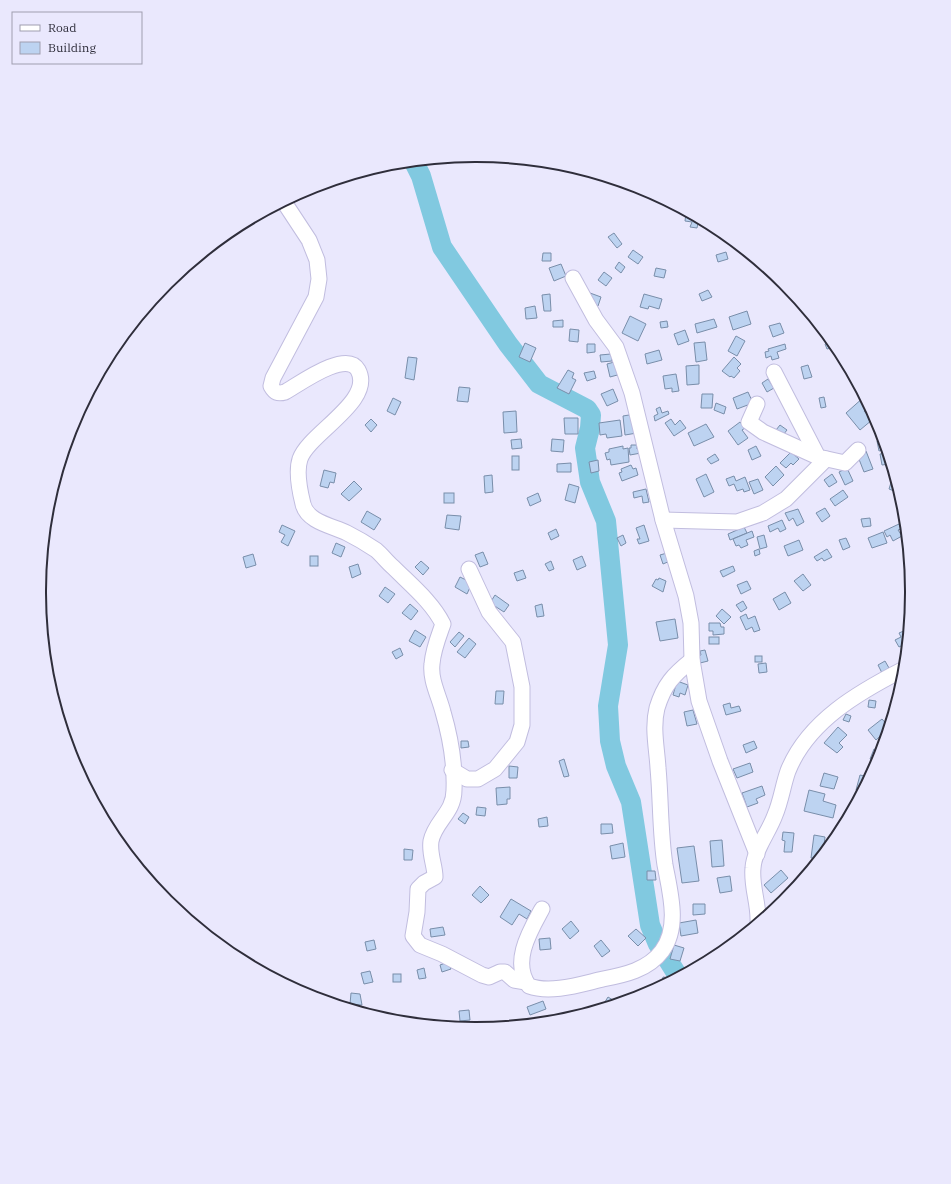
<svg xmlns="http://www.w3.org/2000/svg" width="951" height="1184" viewBox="0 0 951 1184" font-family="'IBM Plex Serif',serif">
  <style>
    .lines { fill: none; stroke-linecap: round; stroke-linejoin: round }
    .river { stroke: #81c9e0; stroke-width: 20 }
    .building { fill: #bdd3f1; stroke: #798eaa }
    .minor-casing { stroke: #c1bddf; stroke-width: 17 }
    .minor { stroke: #fff; stroke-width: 15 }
    .rim { fill: none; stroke: #2f2e3b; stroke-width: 2 }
  </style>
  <rect width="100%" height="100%" fill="#eae8fd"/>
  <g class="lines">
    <polyline class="river" points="414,162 421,176 442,247 508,344 539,384 587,409 591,415 590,428 585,448 590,482 606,521 618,645 608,706 610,741 616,766 631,802 650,925 658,944 678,976"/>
  </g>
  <g class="building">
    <polygon points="686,213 705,222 704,225 698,223 697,228 690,227 692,222 685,221"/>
    <polygon points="614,233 622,244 617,248 608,237"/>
    <polygon points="633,250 643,257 638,264 628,257"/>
    <polygon points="726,252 728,259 718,262 716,255"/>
    <polygon points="543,253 551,253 551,261 542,261"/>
    <polygon points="619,262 625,267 621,273 615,268"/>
    <polygon points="561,264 566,276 554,281 549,268"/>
    <polygon points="656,268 666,270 664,278 654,276"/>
    <polygon points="604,272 612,278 606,286 598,280"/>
    <polygon points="708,290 712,297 702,301 699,294"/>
    <polygon points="590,293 601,297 598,306 587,303"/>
    <polygon points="550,294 551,311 544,311 542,295"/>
    <polygon points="644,294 662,299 659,309 649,306 648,309 640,307"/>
    <polygon points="535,306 537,318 526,319 525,308"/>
    <polygon points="747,311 751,324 733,330 729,317"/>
    <polygon points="630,316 646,324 638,341 622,333"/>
    <polygon points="714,319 717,327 697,333 695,324"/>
    <polygon points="563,320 563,327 553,327 553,321"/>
    <polygon points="667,321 668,327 661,328 660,322"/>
    <polygon points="780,323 784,333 773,337 769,326"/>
    <polygon points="570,329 579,330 578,342 569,341"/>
    <polygon points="685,330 689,341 678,345 674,334"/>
    <polygon points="736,336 745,341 737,356 728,351"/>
    <polygon points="832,341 838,349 832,351 831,348 827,349 825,344"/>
    <polygon points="705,342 707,360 696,362 694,343"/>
    <polygon points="525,343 536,348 530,362 519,357"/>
    <polygon points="587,344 595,344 595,352 587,353"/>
    <polygon points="785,344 786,349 777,352 779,358 772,360 771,356 766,358 765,352 769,351 768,349"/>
    <polygon points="659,350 662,360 647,364 645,354"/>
    <polygon points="611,354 612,361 601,362 600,355"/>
    <polygon points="408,357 417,358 414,380 405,378"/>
    <polygon points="734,357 741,364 737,368 740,371 734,378 731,376 730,377 722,371"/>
    <polygon points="618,361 621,374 610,377 607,364"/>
    <polygon points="699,365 699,384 687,385 686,366"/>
    <polygon points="808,365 812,377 804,379 801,367"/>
    <polygon points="568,370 574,373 572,378 576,380 569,394 557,388"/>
    <polygon points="594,371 596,378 587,381 584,373"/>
    <polygon points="676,374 679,391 672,392 672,388 665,389 663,376"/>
    <polygon points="768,379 774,388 767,392 762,383"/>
    <polygon points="459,387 470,388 468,402 457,401"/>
    <polygon points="613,389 618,401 607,406 601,394"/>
    <polygon points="748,392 753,403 737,409 733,398"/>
    <polygon points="702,394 713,394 712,408 701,408"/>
    <polygon points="824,397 826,407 821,408 819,398"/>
    <polygon points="864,397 868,407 864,411 872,420 860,430 846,413"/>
    <polygon points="393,398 401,402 395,415 387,411"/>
    <polygon points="716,403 726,407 724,414 714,410"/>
    <polygon points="660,407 662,413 668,411 669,414 655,421 654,416 658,414 656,409"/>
    <polygon points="516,411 517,432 504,433 503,412"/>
    <polygon points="635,414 637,433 625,435 623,416"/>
    <polygon points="564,418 578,418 578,434 565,434"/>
    <polygon points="371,419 377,425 371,432 365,425"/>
    <polygon points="671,419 675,425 680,420 686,428 674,436 665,423"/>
    <polygon points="620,420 622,436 607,438 606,434 600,435 599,423"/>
    <polygon points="740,422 745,428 742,430 748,438 738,445 728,431"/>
    <polygon points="706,424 714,437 694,446 688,433"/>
    <polygon points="780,425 787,430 783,435 776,430"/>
    <polygon points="521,439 522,448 512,449 511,440"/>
    <polygon points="552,439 564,440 563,452 551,451"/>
    <polygon points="883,439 886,449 879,451 877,441"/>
    <polygon points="631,445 637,445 637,449 640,448 641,453 630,455 629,448 631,448"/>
    <polygon points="623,446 623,449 628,448 629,462 611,465 610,459 607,460 605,453 609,452 609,449"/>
    <polygon points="756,446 761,456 752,460 748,450"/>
    <polygon points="866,451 873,469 864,472 857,454"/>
    <polygon points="791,452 799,459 793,465 791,463 786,468 780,463"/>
    <polygon points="887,453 890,464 882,465 880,454"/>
    <polygon points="715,454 719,460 711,464 707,459"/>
    <rect x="512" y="456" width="7" height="14"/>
    <polygon points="598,460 599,471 591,473 589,462"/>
    <polygon points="571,463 571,472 557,472 557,464"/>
    <polygon points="631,465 633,469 636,468 638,475 622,481 619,473 622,472 621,469"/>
    <polygon points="776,466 784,475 773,486 765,477"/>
    <polygon points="847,468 853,481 845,485 839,472"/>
    <polygon points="324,470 336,473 334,483 330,482 328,488 320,486"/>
    <polygon points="706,474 714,492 704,497 696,479"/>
    <polygon points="832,474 837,482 829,487 824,480"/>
    <polygon points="492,475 493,492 485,493 484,476"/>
    <polygon points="734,476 736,481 745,477 750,490 744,492 743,489 737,491 734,484 729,486 726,479"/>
    <polygon points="893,476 894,476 899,493 889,489"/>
    <polygon points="758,479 763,490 754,494 749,482"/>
    <polygon points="354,481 362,489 349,501 341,494"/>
    <polygon points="569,484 579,487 575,503 565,500"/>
    <polygon points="646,489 649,502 643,503 642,496 634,498 633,492"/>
    <polygon points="843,490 848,497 835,506 830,499"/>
    <rect x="444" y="493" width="10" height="10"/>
    <polygon points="538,493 541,501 530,506 527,498"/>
    <polygon points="825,508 830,516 822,522 816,513"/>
    <polygon points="798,509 804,522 797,526 793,518 789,521 785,513"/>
    <polygon points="367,511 381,519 374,530 361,522"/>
    <polygon points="447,515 461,516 459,530 445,528"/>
    <polygon points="870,518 871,526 863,527 861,519"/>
    <polygon points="782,520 786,529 780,532 778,528 770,532 768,526"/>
    <polygon points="899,524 901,529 898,530 902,536 893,541 890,535 887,537 884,531"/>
    <polygon points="282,525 295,531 288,546 281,542 285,535 279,532"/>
    <polygon points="644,525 649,541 639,544 637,539 640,539 636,528"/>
    <polygon points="744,527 747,533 730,540 728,534"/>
    <polygon points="556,529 559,536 551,540 548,533"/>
    <polygon points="752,531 754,537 746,540 748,545 741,548 739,545 736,546 733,539"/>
    <polygon points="883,532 887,543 872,548 868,538"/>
    <polygon points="623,535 626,543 621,546 617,538"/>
    <polygon points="764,535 767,547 760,549 757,537"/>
    <polygon points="846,538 850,547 843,550 839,540"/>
    <polygon points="799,540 803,550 788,556 784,546"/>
    <polygon points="336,543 345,547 341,557 332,553"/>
    <polygon points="759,549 760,554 755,556 754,551"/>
    <polygon points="827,549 832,557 824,561 822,558 817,561 814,557"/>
    <polygon points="483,552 488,564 480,567 475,555"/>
    <polygon points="667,553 670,561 663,564 660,555"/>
    <polygon points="253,554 256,565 246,568 243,557"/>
    <rect x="310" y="556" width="8" height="10"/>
    <polygon points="582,556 586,566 577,570 573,560"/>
    <polygon points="421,561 429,568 423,575 415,567"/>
    <polygon points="551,561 554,569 549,571 545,564"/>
    <polygon points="358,564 361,574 352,578 349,567"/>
    <polygon points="733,566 735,571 723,577 720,571"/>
    <polygon points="523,570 526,578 517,581 514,573"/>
    <polygon points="803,574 811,585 803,591 794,581"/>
    <polygon points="460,577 472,583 467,594 455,587"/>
    <polygon points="659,578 666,581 663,592 652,586 656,579 658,580"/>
    <polygon points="747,581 751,589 741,594 737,585"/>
    <polygon points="385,587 395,594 388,603 379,596"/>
    <polygon points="785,592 791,603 779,610 773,599"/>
    <polygon points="495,595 509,605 504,612 490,603"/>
    <polygon points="743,601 747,608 741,612 736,605"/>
    <polygon points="410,604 418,611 411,620 402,613"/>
    <polygon points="542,604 544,616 537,617 535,606"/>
    <polygon points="722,609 731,617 724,624 716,616"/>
    <polygon points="746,614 748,619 755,616 760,630 754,632 752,627 746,630 740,617"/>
    <polygon points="675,619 678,638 660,641 656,622"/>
    <polygon points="709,623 720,623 721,627 724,627 724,634 713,635 713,631 709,631"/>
    <polygon points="415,630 426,637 420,647 409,641"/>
    <polygon points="906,630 908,633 907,643 899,647 895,640 901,637 899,633"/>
    <polygon points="459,632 464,636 455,647 450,642"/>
    <rect x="709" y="637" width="10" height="7"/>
    <polygon points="469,638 476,644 465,658 457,652"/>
    <polygon points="400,648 403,655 396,659 392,652"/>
    <polygon points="705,650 708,661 700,663 698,656 701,655 700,651"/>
    <rect x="755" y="656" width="7" height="6"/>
    <polygon points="885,661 889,668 882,673 878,665"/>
    <polygon points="766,663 767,672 759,673 758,664"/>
    <polygon points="677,681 688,685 685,695 680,693 679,697 673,695"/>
    <polygon points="496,691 504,691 503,704 495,704"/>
    <polygon points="869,700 876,701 875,708 868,707"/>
    <polygon points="730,703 731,708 739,706 741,711 726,715 723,705"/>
    <polygon points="693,710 697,724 687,726 684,712"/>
    <polygon points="846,714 851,716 849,722 843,720"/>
    <polygon points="882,719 889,727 887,730 876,740 868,730"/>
    <polygon points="838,727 847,735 839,743 843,747 837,753 824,743"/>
    <polygon points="461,741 468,741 469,747 461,748"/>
    <polygon points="754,741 757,748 746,753 743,745"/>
    <polygon points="874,749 881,752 877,762 870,759"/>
    <polygon points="564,759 569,776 564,777 559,761"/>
    <polygon points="750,763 753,772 737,778 733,769"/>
    <polygon points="509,766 518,767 517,778 509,778"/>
    <polygon points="824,773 838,777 834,789 820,786"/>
    <polygon points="860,775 869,777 861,791 856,790"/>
    <polygon points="762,786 765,795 756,799 758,803 747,807 742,793"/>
    <polygon points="510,787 510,799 507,799 507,804 497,805 496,788"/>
    <polygon points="809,790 825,794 823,801 836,805 833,818 804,811"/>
    <polygon points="477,807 486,808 485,816 476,815"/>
    <polygon points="463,813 469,817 465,824 458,819"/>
    <polygon points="547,817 548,826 539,827 538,819"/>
    <polygon points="601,824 612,824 613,833 601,834"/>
    <polygon points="783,832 794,833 792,852 784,852 785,841 782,840"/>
    <polygon points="814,835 825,837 823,853 818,859 811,858"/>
    <polygon points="722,840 724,866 712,867 710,841"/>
    <polygon points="623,843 625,857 612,859 610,846"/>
    <polygon points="694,846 699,881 682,883 677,848"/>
    <polygon points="404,849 413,850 412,860 404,860"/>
    <polygon points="781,870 788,878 771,893 764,885"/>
    <polygon points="647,871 655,871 656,880 647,880"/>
    <polygon points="730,876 732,891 720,893 717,878"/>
    <polygon points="480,886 489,895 481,903 472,895"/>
    <polygon points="511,899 531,911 527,919 519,914 512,925 500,917"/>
    <polygon points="693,904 705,904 705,914 693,915"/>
    <polygon points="696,920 698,933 681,936 679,923"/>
    <polygon points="571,921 579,931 570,939 562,929"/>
    <polygon points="443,927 445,935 431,937 430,929"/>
    <polygon points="636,929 646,938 638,946 628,936"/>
    <polygon points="550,938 551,949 540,950 539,939"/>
    <polygon points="374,940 376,949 367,951 365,942"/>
    <polygon points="601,940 610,951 602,957 594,946"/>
    <polygon points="674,945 684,948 680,961 670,959"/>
    <polygon points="448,962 451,969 442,972 440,965"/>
    <polygon points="424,968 426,978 419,979 417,970"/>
    <polygon points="370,971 373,982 364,984 361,973"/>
    <rect x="393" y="974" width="8" height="8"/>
    <polygon points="663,977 670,978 670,981 661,986"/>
    <polygon points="351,993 360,994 362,1005 350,1004"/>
    <polygon points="608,997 618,1003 606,1006 603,1005"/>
    <polygon points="543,1001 546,1009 530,1015 527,1007"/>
    <polygon points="469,1010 470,1020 460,1021 459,1011"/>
    <polygon points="467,1022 469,1028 457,1027"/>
  </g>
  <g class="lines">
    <g class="minor-casing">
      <g id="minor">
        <path d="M 284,202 L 309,240 L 317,260 L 319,279 L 316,297 L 273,378 L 271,386 C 275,393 278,394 285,392 C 298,385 346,349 358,370 C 375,401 309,433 300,459 C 296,471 300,492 303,504 C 307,522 333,526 347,533 C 357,538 367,544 376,550 C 382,555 387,562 393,567 C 411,585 432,602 443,624 C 438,638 433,650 432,664 C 430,680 439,696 443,712 C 450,736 455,765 454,790 C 454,813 435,821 431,841 C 429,854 435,865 435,877 L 424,883 L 418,889 L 417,912 L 413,936 L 420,945 L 442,954 L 482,975 L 489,977 L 500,972 L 505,972 L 514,980 L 526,982"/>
        <polyline points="573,278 596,320 616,347 632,393 663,520 686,596 691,623 692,660 699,701 720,761 757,854"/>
        <polyline points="774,372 818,457 845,463 858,450"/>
        <polyline points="757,404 749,422 763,432 818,457"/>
        <polyline points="663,520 737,522 763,513 786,499 826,459"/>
        <polyline points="452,770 467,779 478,779 495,769 517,742 522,725 522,687 513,642 489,612 469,569"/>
        <path d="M 542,909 C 530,931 511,962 529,986 C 551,994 581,984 603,979 C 624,975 648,970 662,951 C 680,927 670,892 665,865 C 660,833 661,801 658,768 C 657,749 652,728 657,708 C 664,685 673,675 692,660"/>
        <path d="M 758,922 C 759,904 751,886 753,868 C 754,850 769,832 775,815 C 781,801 783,785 788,771 C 808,721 859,692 904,669"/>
      </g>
    </g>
    <use href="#minor" class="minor"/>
  </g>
  <path d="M0 0H951V1184H0ZM475 162H476A429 429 0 0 1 905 591V593A429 429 0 0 1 476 1022H475A429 429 0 0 1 46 593V591A429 429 0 0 1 475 162Z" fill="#eae8fd" fill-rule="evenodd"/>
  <path class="rim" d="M475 162H476A429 429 0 0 1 905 591V593A429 429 0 0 1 476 1022H475A429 429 0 0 1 46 593V591A429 429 0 0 1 475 162Z"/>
  <rect x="12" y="12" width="130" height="52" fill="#eae8fd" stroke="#9f9eaf"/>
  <rect x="20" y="25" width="20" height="6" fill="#ffffff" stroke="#9f9eaf"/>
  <text x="48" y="32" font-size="12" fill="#2f2e3b">Road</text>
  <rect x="20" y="42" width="20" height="12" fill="#bdd3f1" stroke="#9f9eaf"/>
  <text x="48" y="52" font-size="12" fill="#2f2e3b">Building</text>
</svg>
